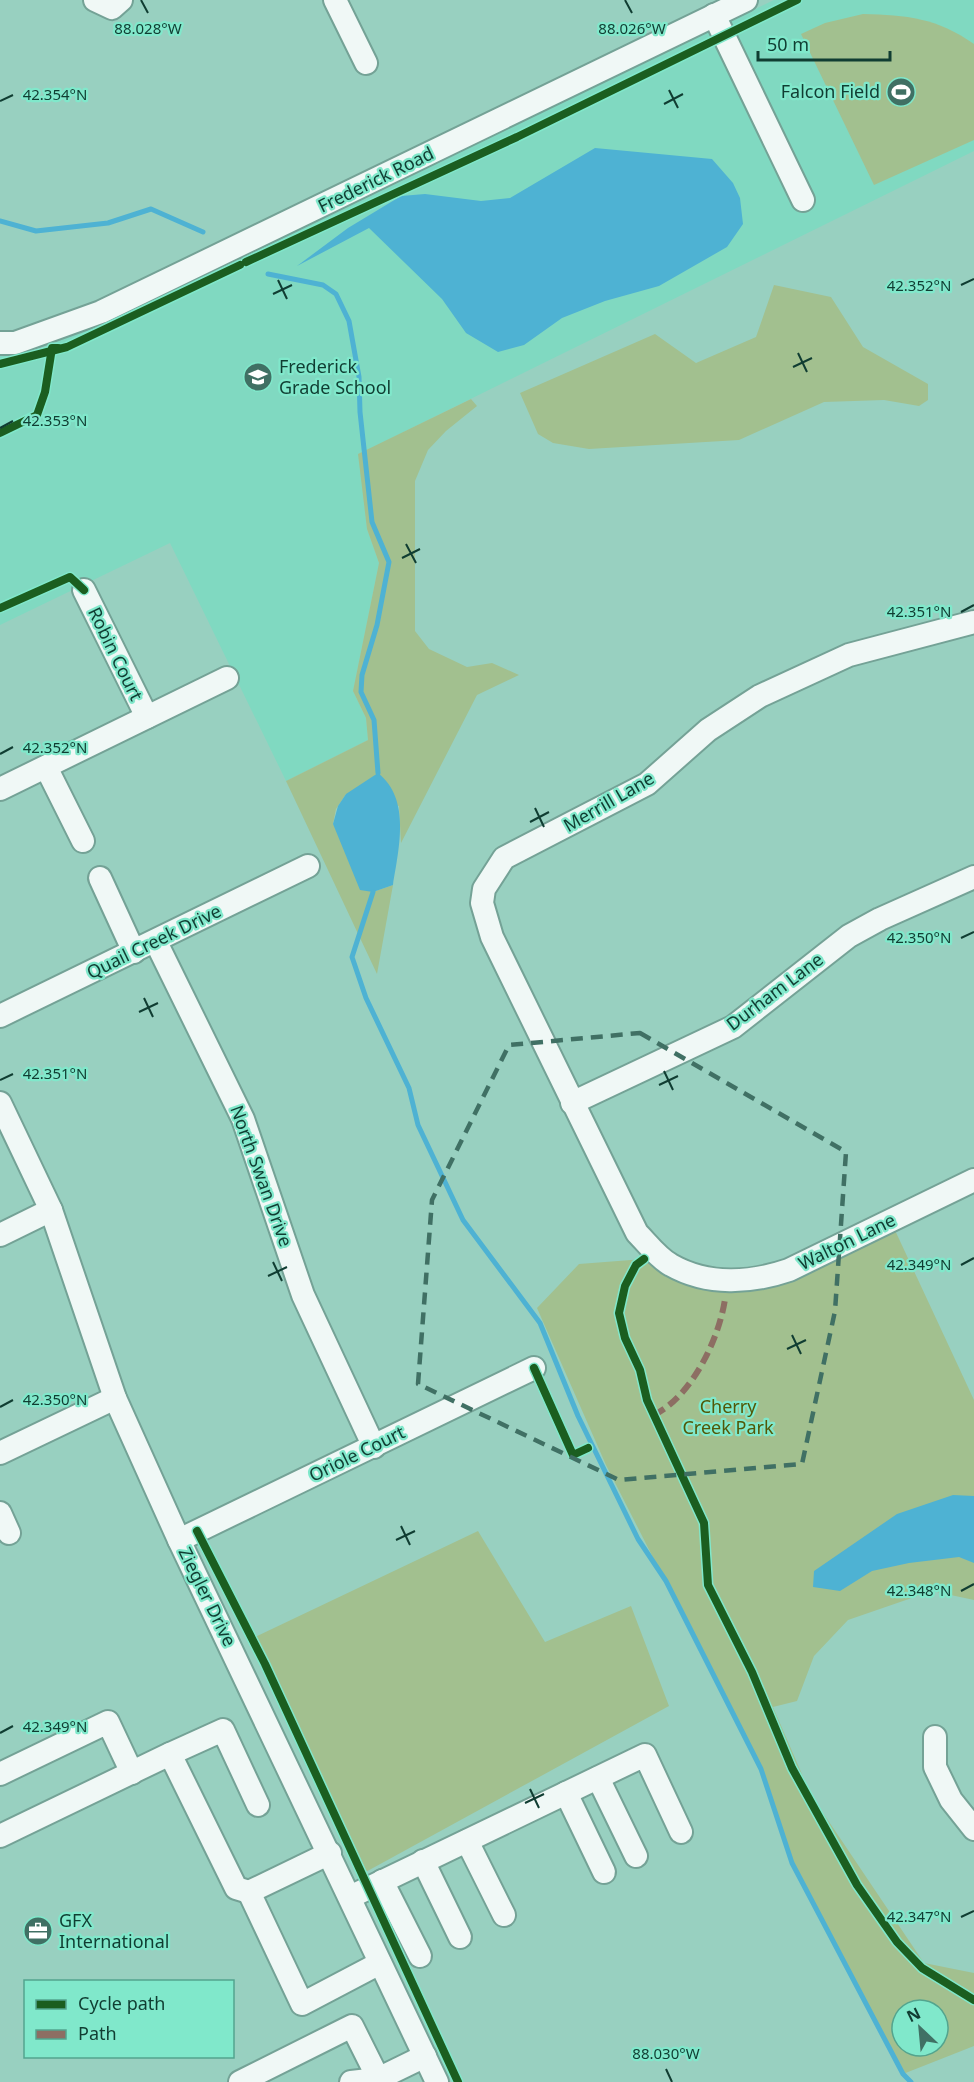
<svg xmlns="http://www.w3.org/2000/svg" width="974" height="2082" viewBox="0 0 974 2082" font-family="'Noto Sans',sans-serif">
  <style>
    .built { fill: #80d9c1 }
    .green { fill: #a2c08f; fill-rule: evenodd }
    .water { fill: #4eb2d3 }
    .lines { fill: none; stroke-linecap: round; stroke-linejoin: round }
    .stream { stroke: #4eb2d3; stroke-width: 5 }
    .minor-casing { stroke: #74a296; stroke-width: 26 }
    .minor { stroke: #f0f8f6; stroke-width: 22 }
    .quiet { stroke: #8d6e63; stroke-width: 6; stroke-dasharray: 12 6; stroke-linecap: butt }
    .cycleway-casing { stroke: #80e8cb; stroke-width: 11 }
    .cycleway { stroke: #1b5e20; stroke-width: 8 }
    .marked { fill: none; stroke: #407064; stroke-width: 4.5; stroke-dasharray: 12 8; stroke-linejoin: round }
    .ticks { fill: none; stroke: #103d32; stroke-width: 2 }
    .labels { text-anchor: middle; stroke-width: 4.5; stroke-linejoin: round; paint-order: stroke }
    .poi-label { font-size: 18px; fill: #103d32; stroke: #80e8cb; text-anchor: start }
    .street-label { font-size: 18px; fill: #103d32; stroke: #80e8cb }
    .park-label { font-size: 18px; fill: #525707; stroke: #80e8cb }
    .ticks-label { font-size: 15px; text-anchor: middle; fill: #103d32; stroke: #80e8cb; stroke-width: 4.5; stroke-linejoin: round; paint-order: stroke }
  </style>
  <rect width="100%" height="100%" fill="#98d0c0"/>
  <polygon class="built" points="774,0 974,0 974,151 359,454 367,529 379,563 353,691 366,718 368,740 286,781 170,543 0,625 0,355 37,350 223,265"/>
  <g class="green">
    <path d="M 863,14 C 907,15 937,18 974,44 L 974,140 L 874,185 L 801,34 L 825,23 Z"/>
    <polygon points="774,285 831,297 863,347 928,384 928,400 919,406 884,400 824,402 739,440 589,449 553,443 538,434 520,393 655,334 696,363 756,337"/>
    <polygon points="471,399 477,406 446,431 428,450 415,481 415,631 429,649 467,667 492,663 519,675 477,695 401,843 399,806 346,794 336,809 333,824 373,892 393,885 377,974 286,781 368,740 366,718 353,691 379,563 367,529 358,454"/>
    <path d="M 893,1226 L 974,1400 L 974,1600 L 932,1591 L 848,1620 L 814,1656 L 797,1701 L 773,1707 L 811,1795 L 924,1963 L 974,1973 L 974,2046 L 903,2074 L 792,1863 L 760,1768 L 606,1465 L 537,1308 L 579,1264 L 644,1259 L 697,1286 L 768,1288 ZM 902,2010 L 938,2010 L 938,2046 L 902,2046 Z"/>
    <polygon points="478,1531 545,1642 631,1606 669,1706 362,1874 253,1638"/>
  </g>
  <g class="water">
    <polygon points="595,148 712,159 733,183 740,198 743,224 727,247 659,286 605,301 562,318 524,345 498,352 466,333 442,299 369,228 297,266 348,228 401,196 425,194 481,201 510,198"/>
    <path d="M 378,773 C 411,799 399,848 393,885 L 373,892 L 360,890 L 333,824 L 338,806 L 346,794 Z"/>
    <polygon points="953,1495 974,1496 974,1563 959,1557 909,1563 872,1571 840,1591 813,1587 814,1571 897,1514"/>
  </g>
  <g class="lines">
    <g class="stream">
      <polyline points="0,221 36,231 108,223 151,209 203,232"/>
      <polyline points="268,274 323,285 336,294 349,321 359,377 360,412 372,522 389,562 377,625 362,675 361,692 374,720 378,773"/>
      <polyline points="373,892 352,957 366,998 409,1088 418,1125 463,1220 540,1323 578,1416 638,1539 666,1581 761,1769 792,1863 903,2074 911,2082"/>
    </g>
    <g class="minor-casing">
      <g id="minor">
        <polyline points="95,0 112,8 121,0"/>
        <polyline points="335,0 366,63"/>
        <polyline points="714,15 803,200"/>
        <polyline points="0,343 15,343 101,312 746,0"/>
        <polyline points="84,590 147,717"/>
        <path d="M 974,622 L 849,655 L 760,696 L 708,730 L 647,784 L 504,858 L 484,889 L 482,903 L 492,937 L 637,1233 C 647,1243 658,1258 671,1265 C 708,1286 751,1283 789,1270 L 974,1180"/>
        <polyline points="46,767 83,841"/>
        <polyline points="0,789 227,678"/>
        <polyline points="100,878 134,952"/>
        <polyline points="156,942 243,1119 303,1295 374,1447"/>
        <polyline points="0,1016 308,866"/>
        <polyline points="0,1103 51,1210 115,1398 179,1540 437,2082"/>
        <polyline points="572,1103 733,1027 849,936 880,919 974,877"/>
        <polyline points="0,1235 51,1210"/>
        <polyline points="0,1453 115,1398"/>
        <polyline points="0,1513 9,1533"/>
        <polyline points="179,1540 534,1368"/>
        <polyline points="935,1737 935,1767 951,1800 974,1829"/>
        <polyline points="170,1754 223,1730 258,1805"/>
        <polyline points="0,1774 108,1722 132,1773"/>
        <polyline points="598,1778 636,1856"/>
        <polyline points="566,1793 604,1872"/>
        <polyline points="0,1836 170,1754 236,1888 249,1892"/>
        <polyline points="467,1841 504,1915"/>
        <polyline points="330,1853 249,1892 302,2004 380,1963"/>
        <polyline points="423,1861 460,1937"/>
        <polyline points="382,1881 420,1956"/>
        <polyline points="350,1897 645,1755 681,1832"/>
        <polyline points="240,2082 352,2026 380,2082"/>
        <polyline points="351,2082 378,2079 425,2056"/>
      </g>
    </g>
    <use href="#minor" class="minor"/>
    <path class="quiet" d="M 654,1415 C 692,1396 719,1339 725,1299"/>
    <g class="cycleway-casing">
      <g id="cycleway">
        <polyline points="246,262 517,137 797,0"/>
        <polyline points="0,364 67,347 240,265"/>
        <polyline points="0,433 37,415 45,392 52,348 58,348"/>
        <polyline points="0,608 70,577 84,590"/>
        <polyline points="644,1259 636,1265 625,1286 619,1313 625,1338 640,1370 647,1400 704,1523 708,1585 752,1672 792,1768 857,1885 897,1942 922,1968 974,2000"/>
        <polyline points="534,1368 573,1455 588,1448"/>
        <polyline points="197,1531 265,1664 458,2082"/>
      </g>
    </g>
    <use href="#cycleway" class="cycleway"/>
  </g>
  <path class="marked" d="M 640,1033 L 846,1152 L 835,1311 L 802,1464 L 619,1480 L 418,1384 L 432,1200 L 509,1045 Z"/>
  <path class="ticks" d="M 141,0 L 148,13M 625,0 L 632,13M 669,90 L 678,108M 0,101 L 13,95M 664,104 L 683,94M 278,280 L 287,299M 961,285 L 974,279M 273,294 L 292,285M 798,353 L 807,372M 793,367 L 812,358M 0,428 L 13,421M 406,544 L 416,563M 402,558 L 420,549M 961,612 L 974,605M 0,754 L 13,747M 535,808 L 544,827M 530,822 L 549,812M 961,938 L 974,932M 144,998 L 153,1017M 139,1012 L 158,1003M 664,1071 L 673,1090M 0,1080 L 13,1074M 659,1085 L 678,1076M 273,1262 L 282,1281M 961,1265 L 974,1258M 268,1276 L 287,1267M 792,1335 L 801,1354M 787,1349 L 806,1340M 0,1407 L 13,1400M 401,1526 L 410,1545M 396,1540 L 415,1531M 961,1591 L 974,1584M 0,1733 L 13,1726M 530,1789 L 539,1808M 525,1803 L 544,1794M 961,1917 L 974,1911M 666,2069 L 672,2082"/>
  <defs>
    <g id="stadium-disc" transform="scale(1.5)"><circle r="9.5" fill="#407064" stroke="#80e8cb"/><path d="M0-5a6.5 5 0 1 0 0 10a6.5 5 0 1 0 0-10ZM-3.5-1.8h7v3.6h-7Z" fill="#fff"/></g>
    <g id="school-disc" transform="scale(1.5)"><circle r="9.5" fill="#407064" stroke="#80e8cb"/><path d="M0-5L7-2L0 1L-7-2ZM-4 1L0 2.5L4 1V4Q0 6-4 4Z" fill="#fff"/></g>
    <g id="office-disc" transform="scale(1.5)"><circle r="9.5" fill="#407064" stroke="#80e8cb"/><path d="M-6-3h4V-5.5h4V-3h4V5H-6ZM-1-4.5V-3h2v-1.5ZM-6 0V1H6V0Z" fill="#fff"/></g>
  </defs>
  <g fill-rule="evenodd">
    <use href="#stadium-disc" x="901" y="92"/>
    <use href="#school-disc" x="258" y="377"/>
    <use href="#office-disc" x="38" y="1931"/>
  </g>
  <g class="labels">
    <g class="poi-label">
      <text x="880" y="98" text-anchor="end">Falcon Field</text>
      <text x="279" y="373">Frederick<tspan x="279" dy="21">Grade School</tspan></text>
      <text x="59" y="1927">GFX<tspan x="59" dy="21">International</tspan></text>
    </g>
    <g class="street-label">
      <text transform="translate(376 180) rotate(-26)" y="6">Frederick Road</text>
      <text transform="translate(115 654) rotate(64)" y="6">Robin Court</text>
      <text transform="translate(609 802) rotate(-30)" y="6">Merrill Lane</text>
      <text transform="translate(154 942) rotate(-26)" y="6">Quail Creek Drive</text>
      <text transform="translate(775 992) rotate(-37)" y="6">Durham Lane</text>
      <text transform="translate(261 1176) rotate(70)" y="6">North Swan Drive</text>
      <text transform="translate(847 1242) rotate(-26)" y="6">Walton Lane</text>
      <text transform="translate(357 1454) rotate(-26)" y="6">Oriole Court</text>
      <text transform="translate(207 1597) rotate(64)" y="6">Ziegler Drive</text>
    </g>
    <g class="park-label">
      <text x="728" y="1413">Cherry<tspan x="728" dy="21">Creek Park</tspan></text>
    </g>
  </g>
  <g class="ticks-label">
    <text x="148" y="34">88.028°W</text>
    <text x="632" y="34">88.026°W</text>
    <text x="55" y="100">42.354°N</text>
    <text x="919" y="291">42.352°N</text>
    <text x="55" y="426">42.353°N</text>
    <text x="919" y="617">42.351°N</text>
    <text x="55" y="753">42.352°N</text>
    <text x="919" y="943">42.350°N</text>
    <text x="55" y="1079">42.351°N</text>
    <text x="919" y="1270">42.349°N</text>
    <text x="55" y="1405">42.350°N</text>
    <text x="919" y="1596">42.348°N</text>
    <text x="55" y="1732">42.349°N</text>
    <text x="919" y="1922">42.347°N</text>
    <text x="666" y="2059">88.030°W</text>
  </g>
  <rect x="24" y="1980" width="210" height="78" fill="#80e8cb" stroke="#53a48e" stroke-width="1.5"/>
  <rect x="36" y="2000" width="30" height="9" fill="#1b5e20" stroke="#53a48e" stroke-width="1.5"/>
  <text x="78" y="2010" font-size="18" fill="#103d32">Cycle path</text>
  <rect x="36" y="2030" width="30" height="9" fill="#8d6e63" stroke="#53a48e" stroke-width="1.5"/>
  <text x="78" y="2040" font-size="18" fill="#103d32">Path</text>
  <g transform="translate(920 2028) rotate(334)"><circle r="28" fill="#80e8cb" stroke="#53a48e" stroke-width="1.5"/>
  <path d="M0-4.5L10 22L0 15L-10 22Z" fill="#407064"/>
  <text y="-9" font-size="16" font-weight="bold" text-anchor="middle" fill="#103d32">N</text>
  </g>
  <path d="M758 51v9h132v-9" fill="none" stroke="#103d32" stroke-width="3"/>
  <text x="767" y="51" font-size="18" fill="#103d32" stroke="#80e8cb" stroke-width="4.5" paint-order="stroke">50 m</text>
</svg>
